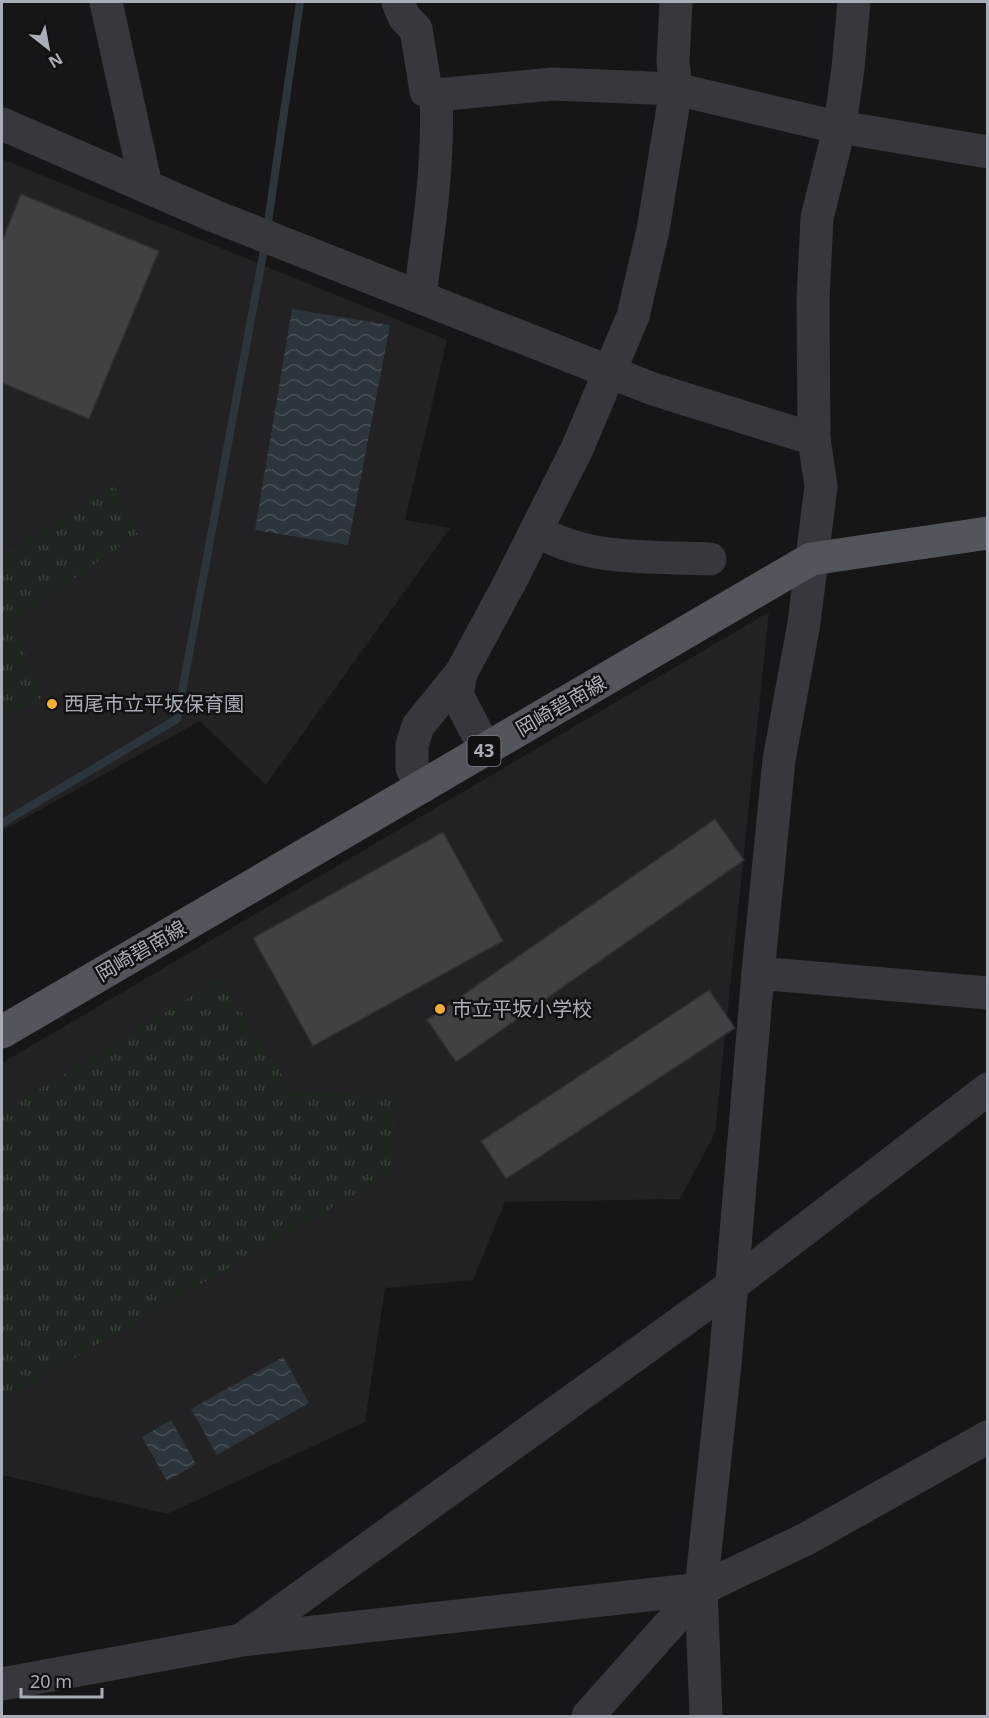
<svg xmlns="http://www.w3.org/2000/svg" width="989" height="1718" viewBox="0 0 989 1718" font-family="'Noto Sans','Noto Sans JP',sans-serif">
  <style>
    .built { fill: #222225 }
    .grass { fill: url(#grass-tufts) }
    .water { fill: url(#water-waves) }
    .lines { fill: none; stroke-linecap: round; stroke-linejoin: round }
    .stream { stroke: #2c353c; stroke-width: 8 }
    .building { fill: #404145; stroke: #303034; stroke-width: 1.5 }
    .minor { stroke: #37383d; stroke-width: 33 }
    .major { stroke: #53555c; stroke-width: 33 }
    .poi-dot { fill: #f2b134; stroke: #111113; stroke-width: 2 }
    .labels { text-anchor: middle; stroke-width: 5; stroke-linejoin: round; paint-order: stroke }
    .shield { fill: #111113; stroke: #7b7e86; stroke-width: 1.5 }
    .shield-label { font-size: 18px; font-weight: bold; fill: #a8adb8 }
    .poi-label { font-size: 20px; fill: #a8adb8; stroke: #111113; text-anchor: start }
    .street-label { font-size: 20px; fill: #a8adb8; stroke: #111113 }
  </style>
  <defs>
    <pattern id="grass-tufts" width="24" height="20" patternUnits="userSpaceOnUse" patternTransform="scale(1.5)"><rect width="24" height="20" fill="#1e261f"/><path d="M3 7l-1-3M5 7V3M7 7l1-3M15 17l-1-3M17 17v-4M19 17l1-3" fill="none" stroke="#3c433d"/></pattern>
    <pattern id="water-waves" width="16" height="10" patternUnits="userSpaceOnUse" patternTransform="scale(1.5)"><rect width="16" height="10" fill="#2c353c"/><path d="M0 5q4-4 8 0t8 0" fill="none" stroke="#485056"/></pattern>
  </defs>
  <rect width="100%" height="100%" fill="#161618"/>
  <g class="built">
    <polygon points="2,159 447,340 405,520 450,528 266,785 200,721 2,831"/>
    <polygon points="769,612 715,1133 680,1199 505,1202 473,1280 385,1288 365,1422 167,1514 2,1475 2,1063"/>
  </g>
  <g class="grass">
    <polygon points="114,486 138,534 12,622 42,698 2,720 2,556"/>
    <polygon points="220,979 292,1091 398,1098 391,1173 2,1400 2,1112"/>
  </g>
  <g class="water">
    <polygon points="292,309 390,325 348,545 255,530"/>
    <polygon points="283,1357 309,1403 217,1455 191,1409"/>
    <polygon points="171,1420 196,1464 167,1481 142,1437"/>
  </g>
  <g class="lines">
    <g class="stream">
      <polyline points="267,229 300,2"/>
      <polyline points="2,823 177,719 265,244"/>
    </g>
  </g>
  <g class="building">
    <polygon points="21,194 159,251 89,419 2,383 2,241"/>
    <polygon points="715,819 744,860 456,1062 427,1020"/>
    <polygon points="443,832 503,941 313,1046 253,938"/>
    <polygon points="709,990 735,1028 506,1179 481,1141"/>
  </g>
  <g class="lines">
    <g class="minor">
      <polyline points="106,2 146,186"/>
      <polyline points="398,2 404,17 416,29 426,91 436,95 553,84 676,89 828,125 988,152"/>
      <polyline points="2,124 214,216 653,389 814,439"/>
      <path d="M 420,295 C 429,228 439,163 436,95"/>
      <path d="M 536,530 C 588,562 651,556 710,559"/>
      <polyline points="461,673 457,695 486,750"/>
      <polyline points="422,787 412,768 412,745 418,726 461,673 510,582 577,449 633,316 653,230 676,89 673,62 676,2"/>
      <polyline points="758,973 988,993"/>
      <polyline points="244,1638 731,1286 988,1089"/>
      <polyline points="2,1684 242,1640 701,1589 806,1539 988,1437"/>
      <polyline points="588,1716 701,1589"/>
      <polyline points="706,1716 701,1589 725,1364 758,973 779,760 804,623 821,486 814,439 813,299 817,218 840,125 848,68 854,2"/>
    </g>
    <polyline class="major" points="2,1032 811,559 988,533"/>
  </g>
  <g class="poi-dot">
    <circle cx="52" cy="704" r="6"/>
    <circle cx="440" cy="1009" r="6"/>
  </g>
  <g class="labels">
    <rect class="shield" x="467.5" y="736" width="33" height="30" rx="4.5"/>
    <g class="shield-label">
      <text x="484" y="757">43</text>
    </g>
    <g class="poi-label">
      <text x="64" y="711">西尾市立平坂保育園</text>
      <text x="452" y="1016">市立平坂小学校</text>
    </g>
    <g class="street-label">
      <text transform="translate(561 706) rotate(-30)" y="7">岡崎碧南線</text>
      <text transform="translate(141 951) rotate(-30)" y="7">岡崎碧南線</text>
    </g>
  </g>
  <rect width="989" height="1718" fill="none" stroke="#a8adb8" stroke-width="6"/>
  <g transform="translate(48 48) rotate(149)" stroke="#111113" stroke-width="4.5" paint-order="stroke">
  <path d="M0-4.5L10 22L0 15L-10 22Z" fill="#a8adb8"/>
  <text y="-9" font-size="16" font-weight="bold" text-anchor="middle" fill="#a8adb8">N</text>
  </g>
  <path d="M21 1688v9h81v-9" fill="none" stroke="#a8adb8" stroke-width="3"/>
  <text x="30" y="1688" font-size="18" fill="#a8adb8" stroke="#111113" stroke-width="4.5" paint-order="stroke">20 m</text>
</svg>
